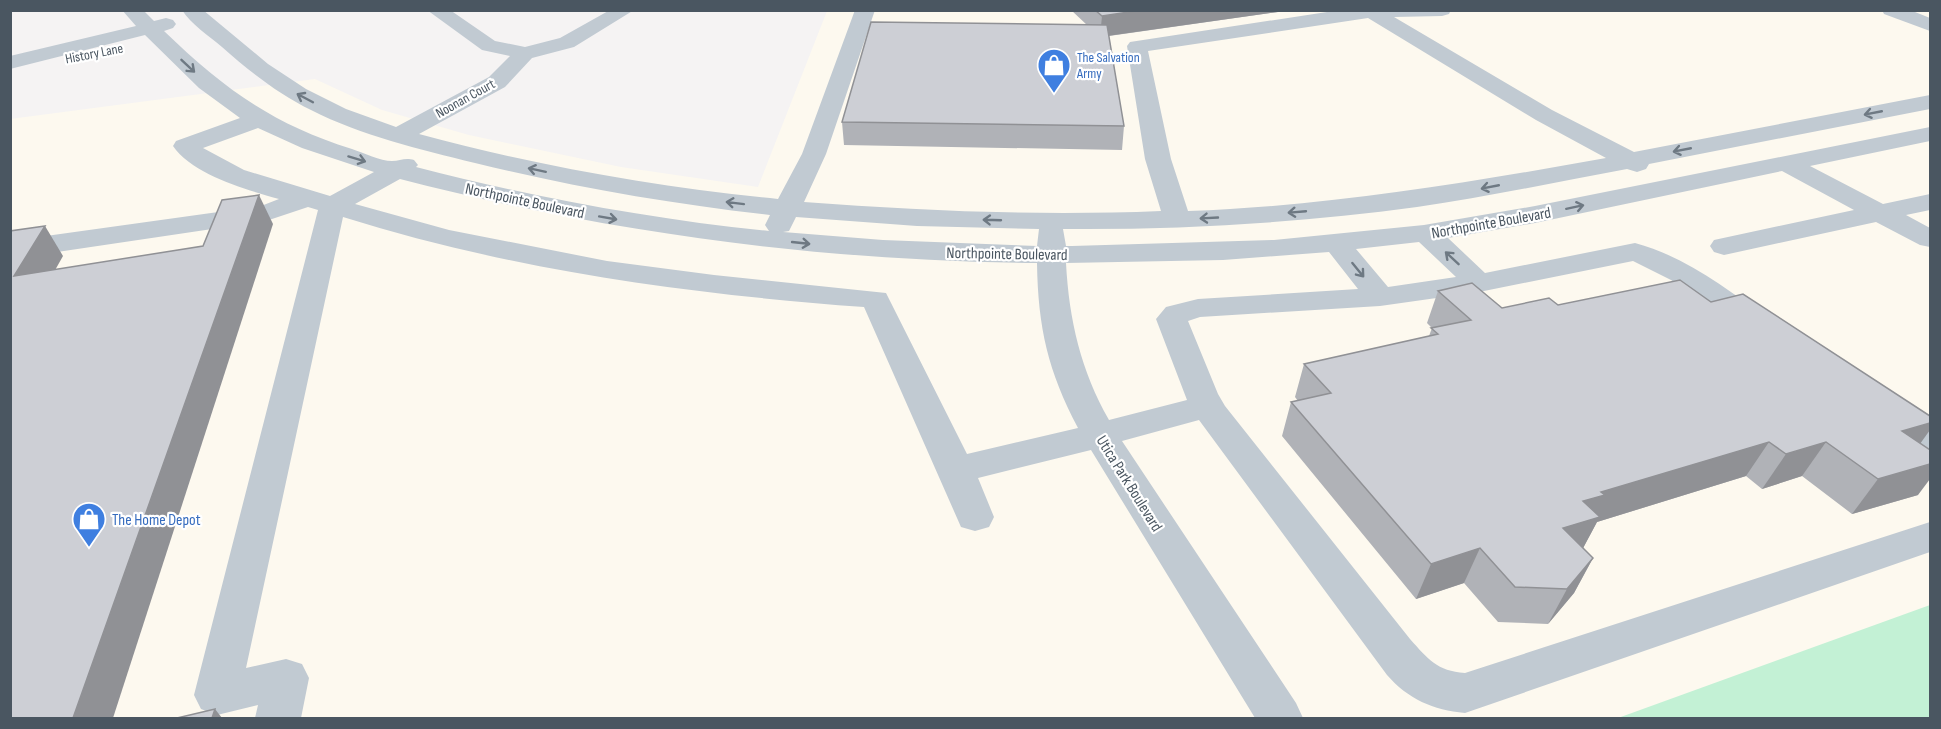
<svg xmlns="http://www.w3.org/2000/svg" width="1941" height="729" viewBox="0 0 1941 729" font-family="'Sofia Sans Condensed',sans-serif">
  <style>
    .commercial { fill: #fdf9ef }
    .green { fill: #c3f1d5 }
    .lines { fill: none; stroke-linecap: round; stroke-linejoin: round }
    .minor { fill: #c1cad2; fill-rule: evenodd }
    .wall { fill: #b0b2b7 }
    .shaded-wall { fill: #909195 }
    .building { fill: #cdcfd5; stroke: #909195; stroke-width: 1.5 }
    .oneway { stroke: #6e7983 }
    .labels { text-anchor: middle; stroke-width: 4.5; stroke-linejoin: round; paint-order: stroke }
    .far-street-label { font-size: 14px; fill: #4a5661; stroke: #fff }
    .far-shop-label { font-size: 14px; fill: #366cbe; stroke: #fff; text-anchor: start }
    .street-label { font-size: 16px; fill: #4a5661; stroke: #fff }
    .shop-label { font-size: 16px; fill: #366cbe; stroke: #fff; text-anchor: start }
  </style>
  <rect width="100%" height="100%" fill="#f5f3f3"/>
  <polygon class="commercial" points="827,11 1930,11 1930,606 1624,718 11,718 10,119 315,79 382,110 469,135 621,167 758,187"/>
  <polygon class="green" points="1930,605 1930,718 1618,718"/>
  <g class="lines">
    <g class="minor">
      <path d="M 122,10 L 143,10 L 154,21 L 166,18 L 173,20 L 176,24 L 173,28 L 164,31 C 223,88 272,124 352,149 C 364,153 380,161 392,161 C 400,161 405,157 414,160 L 418,165 L 416,167 C 532,197 650,219 769,231 L 765,225 L 770,215 C 671,204 573,187 475,163 C 419,149 362,136 311,110 C 278,94 249,71 222,47 C 209,36 191,24 182,10 L 203,10 L 268,64 L 306,89 L 346,109 L 396,127 L 489,77 L 510,56 L 482,50 L 427,10 L 450,10 L 495,41 L 525,47 L 560,38 L 610,10 L 634,10 L 574,47 L 532,58 L 505,87 L 419,134 C 537,166 657,187 778,199 L 802,154 L 855,10 L 875,10 L 826,154 L 804,202 C 923,211 1042,216 1161,211 L 1145,159 L 1127,46 L 1130,42 L 1340,10 L 1451,10 L 1449,14 L 1442,16 L 1394,17 L 1552,110 L 1634,152 L 1930,95 L 1930,109 L 1649,164 L 1646,169 L 1637,172 L 1627,169 C 1557,182 1487,197 1417,207 C 1299,223 1181,230 1063,229 L 1066,246 L 1072,246 L 1274,240 L 1424,225 L 1535,206 L 1930,127 L 1930,141 L 1810,166 L 1883,204 L 1930,194 L 1930,210 L 1906,215 L 1930,228 L 1930,247 L 1920,245 L 1876,222 L 1724,255 L 1714,252 L 1710,246 L 1714,240 L 1854,210 L 1782,171 L 1535,223 L 1448,238 L 1485,273 L 1635,243 C 1685,256 1727,290 1769,318 L 1774,325 L 1769,332 L 1758,334 L 1747,332 L 1671,280 L 1633,261 L 1479,292 L 1380,306 L 1200,317 L 1188,321 L 1218,394 L 1225,406 L 1410,639 C 1428,659 1437,671 1465,673 L 1930,522 L 1930,552 L 1465,713 C 1433,710 1408,699 1387,675 L 1199,420 L 1122,441 L 1296,703 L 1303,718 L 1255,718 L 1091,450 L 978,478 L 994,517 L 989,527 L 975,531 L 961,527 L 864,307 C 687,294 512,270 343,217 L 246,668 L 286,659 L 302,664 L 309,678 L 301,718 L 255,718 L 258,705 L 217,715 L 201,709 L 194,695 L 318,210 L 308,207 L 266,221 L 10,259 L 10,241 L 261,206 L 279,199 C 247,190 193,175 173,146 L 176,141 L 240,118 L 199,88 L 145,35 L 10,69 L 10,56 L 136,26 ZM 1368,18 L 1536,120 L 1606,158 C 1467,183 1329,206 1188,211 L 1171,159 L 1148,51 ZM 258,128 L 302,148 L 374,172 L 330,196 L 244,170 L 203,148 ZM 400,179 C 608,233 821,261 1037,263 C 1038,328 1048,371 1078,428 L 967,454 L 886,293 L 714,275 L 607,261 L 449,230 L 355,204 ZM 796,217 L 917,226 L 1039,229 L 1037,246 L 883,240 L 783,232 L 789,231 ZM 1419,242 L 1456,277 L 1388,287 L 1356,249 ZM 1329,252 L 1358,289 L 1198,299 L 1166,307 L 1156,319 L 1187,400 L 1109,420 C 1081,371 1069,320 1066,263 L 1223,260 Z"/>
      <polygon points="1882,10 1910,10 1930,18 1930,31 1884,14"/>
      <path d="M 1889,399 L 1901,403 L 1930,422 L 1930,451 C 1911,447 1882,428 1872,411 L 1877,403 Z"/>
    </g>
  </g>
  <g class="wall">
    <polygon points="1071,10 1292,10 1109,36 1124,126 1122,150 844,145 842,122 1087,25"/>
    <polygon points="1438,291 1502,308 1558,305 1711,302 1921,443 1918,495 1852,514 1802,476 1762,489 1746,476 1597,522 1583,548 1593,558 1574,593 1548,624 1498,622 1464,583 1416,599 1282,436 1291,402 1298,401 1295,397 1304,364 1429,336 1432,328 1427,323"/>
  </g>
  <g class="shaded-wall">
    <polygon points="1142,10 1292,10 1100,37 1102,16"/>
    <polygon points="259,195 273,224 113,718 73,718"/>
    <polygon points="45,226 63,256 35,306 14,276"/>
    <polygon points="1930,423 1930,430 1912,455 1902,431"/>
    <polygon points="1769,442 1746,476 1597,522 1581,552 1563,528 1583,501 1601,492"/>
    <polygon points="1826,442 1802,476 1762,489 1786,454"/>
    <polygon points="1930,464 1930,479 1918,495 1852,514 1878,479"/>
    <polygon points="1480,548 1464,583 1416,599 1431,564"/>
    <polygon points="1593,558 1574,593 1548,624 1567,589"/>
    <polygon points="215,709 222,718 212,718"/>
  </g>
  <g class="building">
    <polygon points="1095,10 1142,10 1102,16"/>
    <polygon points="871,22 1107,25 1124,126 842,122"/>
    <polygon points="259,195 73,718 10,718 10,231 45,226 14,276 203,246 222,200"/>
    <polygon points="1680,280 1711,302 1743,294 1930,416 1930,423 1902,431 1930,450 1930,464 1878,479 1826,442 1786,454 1769,442 1601,492 1605,495 1583,501 1600,517 1563,528 1593,558 1567,589 1515,587 1480,548 1431,564 1291,402 1331,393 1304,364 1438,334 1431,328 1471,320 1438,291 1472,283 1502,308 1549,298 1558,305"/>
    <polygon points="215,709 212,718 177,718"/>
  </g>
  <defs><path id="oneway-shaft" d="M-6 0H5M1.5-3L5.5 0L1.5 3" fill="none" stroke-width="1.6" stroke-linecap="round" stroke-linejoin="round" transform="scale(1.5)"/></defs>
  <g class="oneway">
    <use href="#oneway-shaft" transform="translate(188 66) rotate(43)"/>
    <use href="#oneway-shaft" transform="translate(305 98) rotate(-152)"/>
    <use href="#oneway-shaft" transform="translate(1873 113) rotate(169)"/>
    <use href="#oneway-shaft" transform="translate(1682 150) rotate(169)"/>
    <use href="#oneway-shaft" transform="translate(357 159) rotate(17)"/>
    <use href="#oneway-shaft" transform="translate(537 170) rotate(-168)"/>
    <use href="#oneway-shaft" transform="translate(1490 187) rotate(169)"/>
    <use href="#oneway-shaft" transform="translate(735 203) rotate(-173)"/>
    <use href="#oneway-shaft" transform="translate(1575 207) rotate(-12)"/>
    <use href="#oneway-shaft" transform="translate(1297 212) rotate(175)"/>
    <use href="#oneway-shaft" transform="translate(608 218) rotate(10)"/>
    <use href="#oneway-shaft" transform="translate(1209 218) rotate(177)"/>
    <use href="#oneway-shaft" transform="translate(992 220) rotate(-178)"/>
    <use href="#oneway-shaft" transform="translate(801 243) rotate(6)"/>
    <use href="#oneway-shaft" transform="translate(1452 258) rotate(-137)"/>
    <use href="#oneway-shaft" transform="translate(1358 270) rotate(51)"/>
  </g>
  <defs>
    <g id="shop-pin" transform="scale(1.725)"><path d="M0 17L-7.5 6A9.5 9.5 0 1 1 7.5 6Z" fill="#3f7fe0" stroke="#fff"/><path d="M-5-2.5h2.3a2.7 3.5 0 0 1 5.4 0H5L5.5 6h-11ZM-1.5-2.5h3a1.5 2.3 0 0 0-3 0Z" fill="#fff"/></g>
  </defs>
  <g fill-rule="evenodd">
    <use href="#shop-pin" x="1054" y="65"/>
    <use href="#shop-pin" x="89" y="519"/>
  </g>
  <g class="labels">
    <g class="far-street-label">
      <text transform="translate(94 53) rotate(-11)" y="5">History Lane</text>
      <text transform="translate(465 98) rotate(-29)" y="5">Noonan Court</text>
    </g>
    <g class="far-shop-label">
      <text x="1077" y="62">The Salvation<tspan x="1077" dy="16">Army</tspan></text>
    </g>
    <g class="street-label">
      <text transform="translate(525 200) rotate(12)" y="6">Northpointe Boulevard</text>
      <text transform="translate(1491 222) rotate(-10)" y="6">Northpointe Boulevard</text>
      <text transform="translate(1007 253) rotate(1)" y="6">Northpointe Boulevard</text>
      <text transform="translate(1130 483) rotate(58)" y="6">Utica Park Boulevard</text>
    </g>
    <g class="shop-label">
      <text x="112" y="525">The Home Depot</text>
    </g>
  </g>
  <rect width="1941" height="729" fill="none" stroke="#4a5661" stroke-width="24"/>
</svg>
